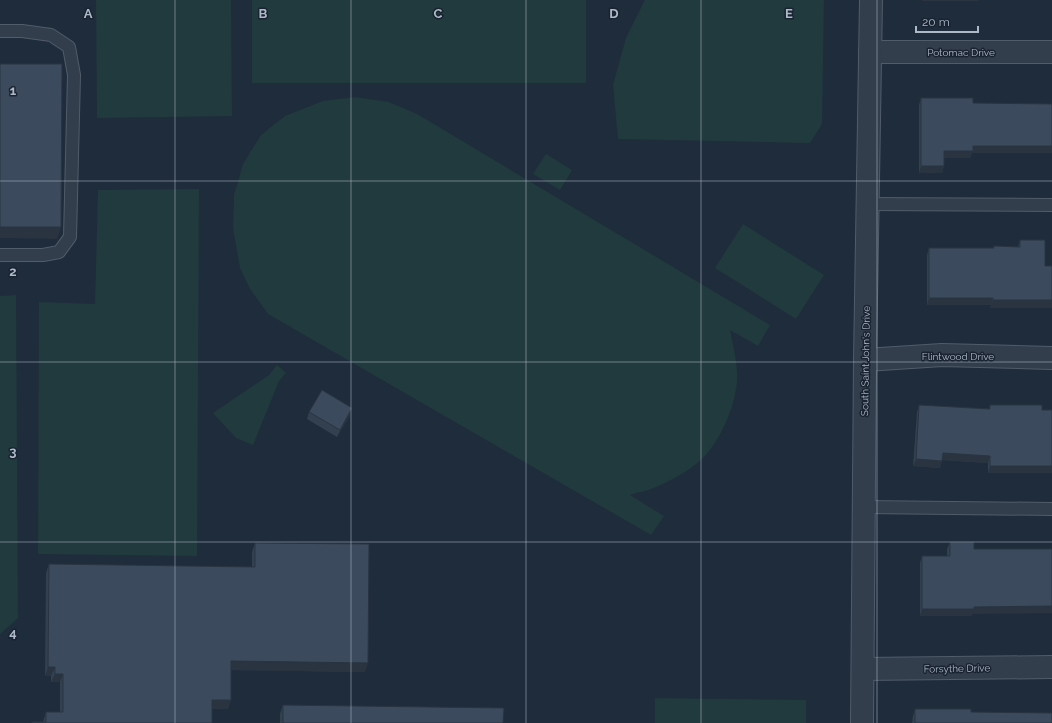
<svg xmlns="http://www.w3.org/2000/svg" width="1052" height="723" viewBox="0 0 1052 723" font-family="Raleway,sans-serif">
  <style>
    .green { fill: #213a3d }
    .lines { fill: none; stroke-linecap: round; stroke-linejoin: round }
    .service-casing { stroke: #515c6a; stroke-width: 14 }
    .minor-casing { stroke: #515c6a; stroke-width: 24 }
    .service { stroke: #333e4c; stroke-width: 12 }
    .minor { stroke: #333e4c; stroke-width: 22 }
    .wall { fill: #33404f }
    .shaded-wall { fill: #293440 }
    .building { fill: #3b4a5c; stroke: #293440 }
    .grid { fill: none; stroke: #aeb9c8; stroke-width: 1; stroke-opacity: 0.55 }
    .labels { text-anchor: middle; stroke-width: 3; stroke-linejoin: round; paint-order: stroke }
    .street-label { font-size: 10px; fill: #aeb9c8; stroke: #192331 }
    .grid-label { font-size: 13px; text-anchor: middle; font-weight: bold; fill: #aeb9c8; stroke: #192331; stroke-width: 3; stroke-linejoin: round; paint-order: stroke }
  </style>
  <rect width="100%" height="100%" fill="#1f2c3c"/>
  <g class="green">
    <polygon points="96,0 231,0 232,116 97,118"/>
    <rect x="252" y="0" width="334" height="83"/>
    <polygon points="645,0 824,0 822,124 810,143 618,139 613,85 626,38"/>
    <path d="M 355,97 L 389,102 L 417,114 L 770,325 L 758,346 L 730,330 C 733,346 738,364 737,381 C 735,406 722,437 705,456 C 694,468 671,481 656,487 C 648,491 638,492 630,495 L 664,516 L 651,535 L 268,314 L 250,289 L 240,268 L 233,228 L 234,195 L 243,164 L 261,135 L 285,116 L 323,101 Z"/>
    <polygon points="546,154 572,170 560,190 533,174"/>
    <polygon points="199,189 197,556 38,554 39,302 95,304 98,190"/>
    <polygon points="743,224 824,275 796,319 715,268"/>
    <polygon points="16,295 18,618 0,634 0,296"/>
    <polygon points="277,365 286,373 279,381 253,445 236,438 213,413 269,375"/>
    <polygon points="655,698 806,700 806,723 655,723"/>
  </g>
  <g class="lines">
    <g class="service-casing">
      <g id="service">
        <polyline points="0,31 22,31 51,35 69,47 74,75 70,237 59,252 43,255 0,255"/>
        <polyline points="868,204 1052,205"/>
        <polyline points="864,507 1052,509"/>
      </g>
    </g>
    <g class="minor-casing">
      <g id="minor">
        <polyline points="870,52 1052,52"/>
        <polyline points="865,360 942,355 1052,358"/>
        <polyline points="863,669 1052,667"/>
        <polyline points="862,723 865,360 871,0"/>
      </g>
    </g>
    <use href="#service" class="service"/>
    <use href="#minor" class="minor"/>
  </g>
  <g class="wall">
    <polygon points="921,98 973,103 1052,153 972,153 970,158 944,158 944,166 942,173 919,173 919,105"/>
    <polygon points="1020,240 1045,266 1052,308 990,308 991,305 927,305 927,255 929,248 993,248 994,246 1018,247"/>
    <polygon points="919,405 989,409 990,405 1042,410 1052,473 988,473 988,463 942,460 940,468 913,466 917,412"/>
    <polygon points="309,412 350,415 337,437 307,419"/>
    <polygon points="950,542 972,614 971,616 920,616 920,563 922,556 947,556 947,549"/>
    <polygon points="255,543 365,672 231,670 228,709 212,709 212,723 32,723 32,722 43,722 46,712 60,712 60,682 51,682 51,676 45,676 46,573 49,564 252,567 252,552"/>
    <polygon points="283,705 503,723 280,723 280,714"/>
    <polygon points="915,709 971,712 1052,723 912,723 913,716"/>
  </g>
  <g class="shaded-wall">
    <rect x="922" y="0" width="57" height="1"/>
    <polygon points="973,146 1052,146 1052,153 972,153 970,158 942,158 944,151"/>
    <polygon points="921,166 944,166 942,173 919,173"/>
    <polygon points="0,227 61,227 57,239 0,238"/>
    <polygon points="929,298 993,298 991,305 927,305"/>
    <polygon points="993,300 1052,300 1052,308 990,308"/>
    <polygon points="352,408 350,415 337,437 340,430"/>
    <polygon points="943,453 990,456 988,463 940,460"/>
    <polygon points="916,459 942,461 940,468 913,466"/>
    <polygon points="990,466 1052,466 1052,473 988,473"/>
    <polygon points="1052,606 1052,613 972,614 971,616 920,616 922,609 974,607"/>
    <polygon points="231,661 368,663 365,672 228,670"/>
    <polygon points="48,667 55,667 51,676 45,676"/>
    <polygon points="55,674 63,674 60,682 51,682"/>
    <polygon points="212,700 231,700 228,709 209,709"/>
  </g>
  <g class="building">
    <polygon points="0,64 62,64 61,227 0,227"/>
    <polygon points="921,98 973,98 973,103 1052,104 1052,146 973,146 973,151 944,151 944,166 921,166"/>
    <polygon points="1020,240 1045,240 1045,266 1052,266 1052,300 993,300 993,298 929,298 929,248 994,248 994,246 1020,247"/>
    <polygon points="322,390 352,408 340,430 309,412"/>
    <polygon points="919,405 990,409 990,405 1042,405 1042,410 1052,410 1052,466 990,466 990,456 943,453 942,461 916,459"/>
    <polygon points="950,542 974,542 974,549 1052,549 1052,606 974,607 974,609 922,609 922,556 950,556"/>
    <polygon points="255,543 369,544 368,663 231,661 231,700 212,700 212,723 32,723 32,722 46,722 46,712 63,712 63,674 55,674 55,667 48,667 49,564 255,567"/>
    <polygon points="283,705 504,708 503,723 283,723"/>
    <polygon points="915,709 971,709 971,712 1052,713 1052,723 915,723"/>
  </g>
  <path class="grid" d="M 175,0 L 175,723M 351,0 L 351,723M 526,0 L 526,723M 701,0 L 701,723M 877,0 L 877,723M 0,181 L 1052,181M 0,362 L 1052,362M 0,542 L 1052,542"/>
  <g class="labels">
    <g class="street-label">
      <text x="961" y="56">Potomac Drive</text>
      <text x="958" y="360">Flintwood Drive</text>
      <text transform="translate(865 361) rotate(-89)" y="4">South Saint John's Drive</text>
      <text transform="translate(957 668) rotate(-1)" y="4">Forsythe Drive</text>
    </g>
  </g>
  <g class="grid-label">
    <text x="88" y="18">A</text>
    <text x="263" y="18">B</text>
    <text x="438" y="18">C</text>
    <text x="614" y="18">D</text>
    <text x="789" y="18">E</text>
    <text x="13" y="95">1</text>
    <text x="13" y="276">2</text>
    <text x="13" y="456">3</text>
    <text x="13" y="637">4</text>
  </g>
  <path d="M916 26v6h62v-6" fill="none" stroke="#aeb9c8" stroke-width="2"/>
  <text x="922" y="26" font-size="12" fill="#aeb9c8" stroke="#192331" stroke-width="3" paint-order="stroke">20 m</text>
</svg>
